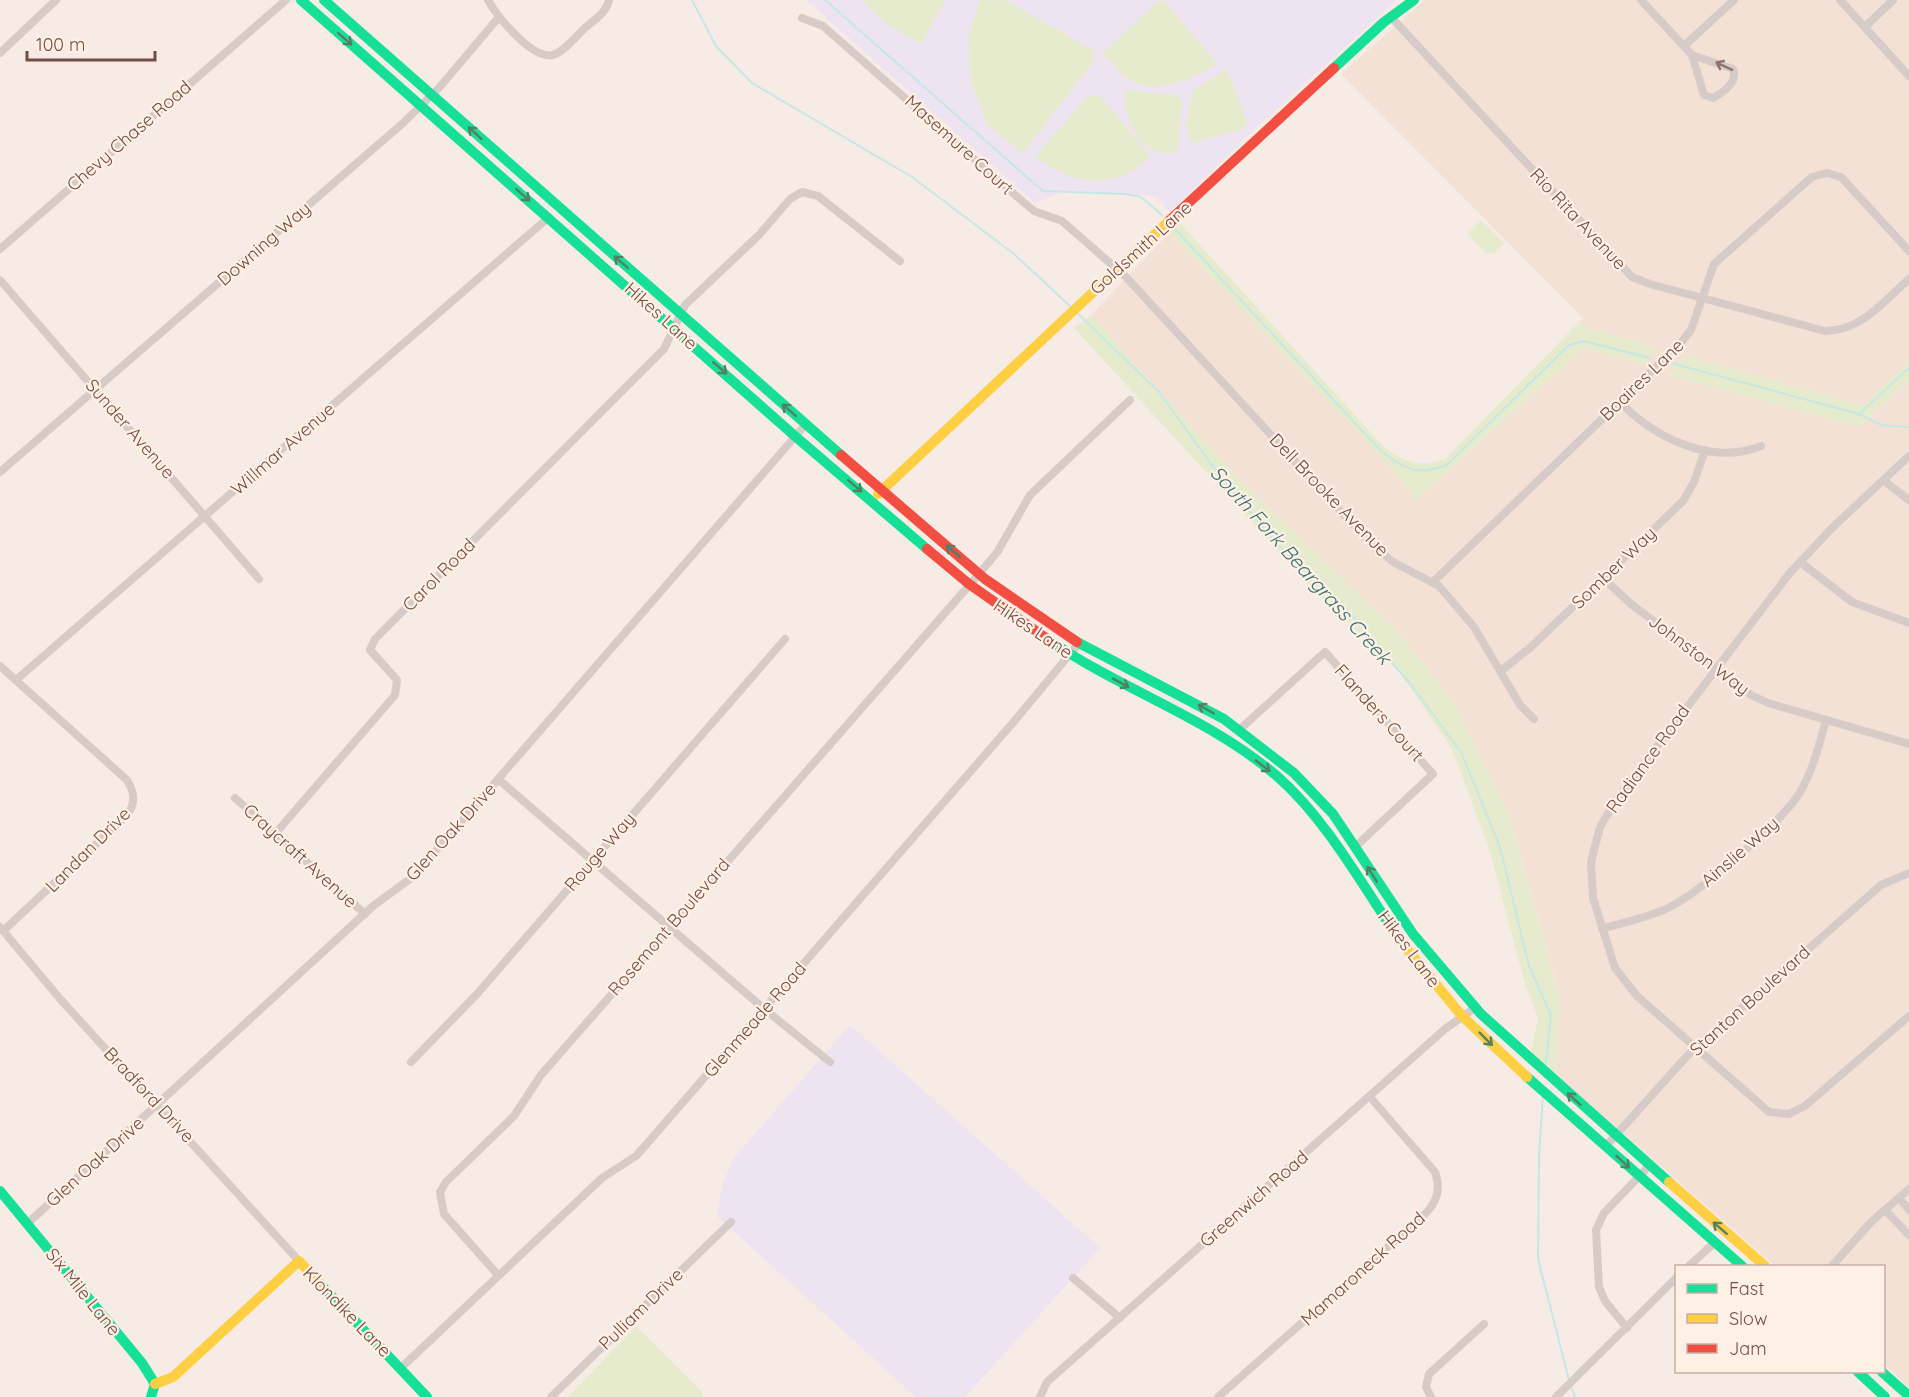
<svg xmlns="http://www.w3.org/2000/svg" width="1909" height="1397" viewBox="0 0 1909 1397" font-family="Quicksand,sans-serif">
  <style>
    .residential { fill: #f4e1d6 }
    .education { fill: #eee3f0 }
    .green { fill: #e6ebce }
    .lines { fill: none; stroke-linecap: round; stroke-linejoin: round }
    .stream { stroke: #c6e8e4; stroke-width: 2 }
    .street { stroke: #d7cbc8; stroke-width: 8 }
    .fast { stroke: #16e098; stroke-width: 10 }
    .slow { stroke: #ffcf43; stroke-width: 10 }
    .jam { stroke: #f24e42; stroke-width: 10 }
    .oneway { stroke: #528062 }
    .oneway2 { stroke: #91736c }
    .labels { text-anchor: middle; stroke-width: 4.5; stroke-linejoin: round; paint-order: stroke }
    .street-label { font-size: 18px; fill: #734d45; stroke: #fff0e5 }
    .water-label { font-size: 20px; font-style: italic; fill: #367472; stroke: #fff0e5 }
  </style>
  <rect width="100%" height="100%" fill="#f6ece5"/>
  <polygon class="residential" points="1425,0 1909,0 1909,360 1863,405 1684,355 1859,427 1909,380 1909,1388 1884,1364 1884,1266 1775,1266 1556,1075 1560,997 1509,816 1454,703 1401,635 1236,476 1091,315 1169,233 1392,469 1416,500 1584,348 1643,364 1657,349 1577,324 1583,318 1341,74"/>
  <g class="education">
    <polygon points="806,0 1397,0 1243,140 1170,212 1155,196 1062,192 1035,203"/>
    <polygon points="850,1025 1100,1248 965,1397 916,1397 717,1216 722,1186 733,1159"/>
  </g>
  <g class="green">
    <polygon points="862,0 945,0 921,44 886,24"/>
    <polygon points="980,0 1005,0 1093,50 1094,61 1022,154 986,123 970,79 969,32"/>
    <path d="M 1158,1 L 1165,2 L 1217,64 C 1192,79 1153,98 1125,77 C 1117,70 1110,61 1102,54 Z"/>
    <polygon points="1227,69 1247,121 1244,129 1191,143 1186,125 1193,90"/>
    <path d="M 1125,90 L 1177,95 L 1182,100 L 1178,151 C 1144,165 1120,116 1125,90 Z"/>
    <path d="M 1088,96 L 1100,96 L 1151,156 C 1114,192 1074,186 1035,156 Z"/>
    <polygon points="1481,220 1504,243 1494,253 1486,253 1467,234"/>
    <path d="M 1180,223 L 1384,447 C 1407,463 1418,468 1445,459 L 1577,324 L 1658,349 L 1643,365 L 1584,348 L 1416,500 L 1392,469 L 1169,233 Z"/>
    <polygon points="1091,315 1236,476 1401,635 1454,703 1509,816 1560,998 1556,1075 1531,1052 1538,1018 1525,984 1490,852 1452,749 1398,670 1314,590 1074,328"/>
    <polygon points="1684,355 1863,405 1909,360 1909,380 1859,427 1668,375"/>
    <polygon points="636,1326 702,1392 703,1397 568,1397"/>
  </g>
  <g class="lines">
    <g class="stream">
      <polyline points="692,0 716,46 752,83 912,177 1014,254 1071,307"/>
      <polyline points="825,0 1043,191 1125,194 1141,197 1162,215"/>
      <path d="M 1173,227 L 1381,451 C 1405,470 1418,476 1447,465 L 1569,345 L 1583,341 L 1650,358"/>
      <polyline points="1075,311 1159,392 1221,478 1279,546 1346,608 1411,685 1461,752 1500,847 1529,966 1551,1015 1545,1069"/>
      <polyline points="1671,363 1859,414 1909,368"/>
      <polyline points="1859,414 1881,425 1909,427"/>
      <polyline points="1543,1096 1539,1155 1538,1259 1569,1380"/>
      <polyline points="1571,1385 1575,1397"/>
    </g>
    <g class="street">
      <path d="M 488,0 C 497,16 532,60 553,55 C 565,51 576,36 585,28 C 594,20 607,12 609,0"/>
      <path d="M 1641,0 L 1692,55 L 1704,95 L 1713,98 C 1724,92 1738,82 1733,69 L 1692,55"/>
      <polyline points="1840,0 1909,76"/>
      <polyline points="802,18 823,26 1022,201 1034,211 1062,221 1126,277 1370,543 1393,562 1439,586 1474,627 1520,705 1534,719"/>
      <path d="M 1392,18 L 1632,277 L 1650,284 L 1825,331 C 1861,331 1884,301 1909,279"/>
      <polyline points="1865,27 1893,0"/>
      <polyline points="1684,46 1734,0"/>
      <polyline points="0,53 56,0"/>
      <polyline points="0,249 286,0"/>
      <polyline points="0,280 259,579"/>
      <path d="M 1621,403 C 1655,438 1712,466 1761,446"/>
      <polyline points="1909,456 1832,528 1789,574 1616,800 1600,827 1591,862 1593,898 1615,968 1637,996 1769,1112 1789,1114 1805,1106 1909,1016"/>
      <polyline points="0,472 402,124 438,89 499,17"/>
      <polyline points="1884,481 1909,500"/>
      <polyline points="1800,562 1852,602 1909,623"/>
      <polyline points="1603,578 1631,604 1751,695 1768,703 1909,744"/>
      <polyline points="1433,582 1680,344 1691,330 1714,264 1812,177 1827,173 1841,177 1909,251"/>
      <path d="M 0,666 L 127,780 C 135,793 136,804 126,816 L 3,931"/>
      <polyline points="1502,670 1531,647 1683,501 1694,482 1705,450"/>
      <polyline points="16,680 549,217"/>
      <polyline points="1239,730 1325,652 1433,774 1355,847"/>
      <polyline points="498,779 763,1008 830,1062"/>
      <polyline points="235,798 365,914"/>
      <polyline points="275,834 395,695 397,680 370,650 375,639 664,349 685,305 759,235 790,199 802,192 818,196 900,261"/>
      <polyline points="0,927 61,1000 299,1261"/>
      <path d="M 1602,929 C 1624,922 1647,918 1668,908 C 1698,894 1781,822 1799,794 C 1813,771 1819,745 1826,720"/>
      <polyline points="411,1062 477,994 785,639"/>
      <polyline points="1606,1146 1688,1055 1881,885 1909,873"/>
      <polyline points="1899,1198 1909,1210"/>
      <polyline points="1885,1210 1909,1235"/>
      <polyline points="28,1223 373,906 414,876 806,424"/>
      <polyline points="1689,1266 1715,1242"/>
      <polyline points="1832,1266 1871,1222 1909,1189"/>
      <polyline points="498,1275 444,1214 440,1192 446,1182 514,1116 541,1075 979,574 998,551 1030,495 1130,400"/>
      <polyline points="1073,1278 1120,1318"/>
      <polyline points="1627,1328 1605,1301 1599,1287 1596,1230 1604,1213 1649,1166"/>
      <polyline points="402,1367 602,1178 636,1156 644,1147 1017,718 1079,643"/>
      <polyline points="551,1397 731,1222"/>
      <polyline points="1040,1397 1047,1382 1445,1029 1476,1007"/>
      <path d="M 1218,1397 L 1426,1213 C 1438,1201 1441,1188 1435,1172 L 1370,1097"/>
      <polyline points="1431,1397 1426,1387 1429,1374 1484,1324"/>
      <polyline points="1556,1397 1676,1278"/>
    </g>
    <g class="fast">
      <polyline points="301,0 796,437 927,549"/>
      <polyline points="324,0 841,455"/>
      <polyline points="1334,68 1384,22 1414,0"/>
      <path d="M 1046,638 C 1120,690 1209,717 1278,777 C 1327,820 1364,888 1401,942"/>
      <polyline points="1077,642 1224,719 1294,773 1333,814 1413,934 1481,1014 1669,1182"/>
      <polyline points="1527,1077 1742,1266"/>
      <polyline points="0,1191 142,1363 155,1384 151,1397"/>
      <polyline points="322,1286 427,1397"/>
      <polyline points="1858,1372 1885,1397"/>
      <polyline points="1882,1372 1909,1396"/>
    </g>
    <g class="slow">
      <polyline points="878,494 1170,220"/>
      <polyline points="1401,942 1462,1016 1527,1077"/>
      <polyline points="1669,1182 1765,1266"/>
      <polyline points="155,1384 173,1377 299,1261 322,1286"/>
    </g>
    <g class="jam">
      <polyline points="1170,220 1334,68"/>
      <polyline points="841,455 985,579 1077,642"/>
      <polyline points="927,549 969,584 1046,638"/>
    </g>
  </g>
  <defs><path id="oneway-shaft" d="M-6 0H5M1.5-3L5.5 0L1.5 3" fill="none" stroke-width="1.6" stroke-linecap="round" stroke-linejoin="round" transform="scale(1.5)"/></defs>
  <g class="oneway">
    <use href="#oneway-shaft" transform="translate(345 39) rotate(41)"/>
    <use href="#oneway-shaft" transform="translate(475 133) rotate(-138)"/>
    <use href="#oneway-shaft" transform="translate(523 195) rotate(41)"/>
    <use href="#oneway-shaft" transform="translate(621 262) rotate(-139)"/>
    <use href="#oneway-shaft" transform="translate(720 368) rotate(41)"/>
    <use href="#oneway-shaft" transform="translate(789 410) rotate(-139)"/>
    <use href="#oneway-shaft" transform="translate(855 486) rotate(41)"/>
    <use href="#oneway-shaft" transform="translate(953 551) rotate(-140)"/>
    <use href="#oneway-shaft" transform="translate(1121 683) rotate(29)"/>
    <use href="#oneway-shaft" transform="translate(1206 709) rotate(-150)"/>
    <use href="#oneway-shaft" transform="translate(1263 766) rotate(38)"/>
    <use href="#oneway-shaft" transform="translate(1372 874) rotate(-122)"/>
    <use href="#oneway-shaft" transform="translate(1486 1039) rotate(45)"/>
    <use href="#oneway-shaft" transform="translate(1574 1099) rotate(-138)"/>
    <use href="#oneway-shaft" transform="translate(1623 1162) rotate(43)"/>
    <use href="#oneway-shaft" transform="translate(1720 1228) rotate(-139)"/>
  </g>
  <use class="oneway2" href="#oneway-shaft" transform="translate(1724 66) rotate(-155)"/>
  <g class="labels">
    <g class="street-label">
      <text transform="translate(129 136) rotate(-41)" y="6">Chevy Chase Road</text>
      <text transform="translate(959 145) rotate(42)" y="6">Masemure Court</text>
      <text transform="translate(1578 219) rotate(47)" y="6">Rio Rita Avenue</text>
      <text transform="translate(264 244) rotate(-41)" y="6">Downing Way</text>
      <text transform="translate(1141 248) rotate(-42)" y="6">Goldsmith Lane</text>
      <text transform="translate(661 316) rotate(42)" y="6">Hikes Lane</text>
      <text transform="translate(1642 380) rotate(-44)" y="6">Boaires Lane</text>
      <text transform="translate(130 429) rotate(49)" y="6">Sunder Avenue</text>
      <text transform="translate(283 449) rotate(-41)" y="6">Willmar Avenue</text>
      <text transform="translate(1329 495) rotate(46)" y="6">Dell Brooke Avenue</text>
      <text transform="translate(1614 568) rotate(-44)" y="6">Somber Way</text>
      <text transform="translate(439 575) rotate(-45)" y="6">Carol Road</text>
      <text transform="translate(1033 629) rotate(34)" y="6">Hikes Lane</text>
      <text transform="translate(1699 655) rotate(37)" y="6">Johnston Way</text>
      <text transform="translate(1379 713) rotate(48)" y="6">Flanders Court</text>
      <text transform="translate(1648 759) rotate(-54)" y="6">Radiance Road</text>
      <text transform="translate(451 832) rotate(-48)" y="6">Glen Oak Drive</text>
      <text transform="translate(88 850) rotate(-45)" y="6">Landan Drive</text>
      <text transform="translate(600 852) rotate(-49)" y="6">Rouge Way</text>
      <text transform="translate(1740 852) rotate(-41)" y="6">Ainslie Way</text>
      <text transform="translate(300 856) rotate(42)" y="6">Craycraft Avenue</text>
      <text transform="translate(669 927) rotate(-49)" y="6">Rosemont Boulevard</text>
      <text transform="translate(1409 949) rotate(53)" y="6">Hikes Lane</text>
      <text transform="translate(1750 1001) rotate(-42)" y="6">Stanton Boulevard</text>
      <text transform="translate(755 1020) rotate(-49)" y="6">Glenmeade Road</text>
      <text transform="translate(149 1095) rotate(47)" y="6">Bradford Drive</text>
      <text transform="translate(95 1162) rotate(-42)" y="6">Glen Oak Drive</text>
      <text transform="translate(1254 1199) rotate(-41)" y="6">Greenwich Road</text>
      <text transform="translate(1363 1269) rotate(-42)" y="6">Mamaroneck Road</text>
      <text transform="translate(83 1292) rotate(51)" y="6">Six Mile Lane</text>
      <text transform="translate(641 1309) rotate(-44)" y="6">Pulliam Drive</text>
      <text transform="translate(347 1312) rotate(46)" y="6">Klondike Lane</text>
    </g>
    <g class="water-label">
      <text transform="translate(1301 565) rotate(48)" y="7">South Fork Beargrass Creek</text>
    </g>
  </g>
  <rect x="1675" y="1265" width="210" height="108" fill="#fff0e5" stroke="#c7afa5" stroke-width="1.5"/>
  <rect x="1687" y="1284" width="30" height="9" fill="#16e098" stroke="#c7afa5" stroke-width="1.5"/>
  <text x="1729" y="1295" font-size="18" fill="#734d45">Fast</text>
  <rect x="1687" y="1314" width="30" height="9" fill="#ffcf43" stroke="#c7afa5" stroke-width="1.5"/>
  <text x="1729" y="1325" font-size="18" fill="#734d45">Slow</text>
  <rect x="1687" y="1344" width="30" height="9" fill="#f24e42" stroke="#c7afa5" stroke-width="1.5"/>
  <text x="1729" y="1355" font-size="18" fill="#734d45">Jam</text>
  <path d="M27 51v9h128v-9" fill="none" stroke="#734d45" stroke-width="3"/>
  <text x="36" y="51" font-size="18" fill="#734d45" stroke="#fff0e5" stroke-width="4.5" paint-order="stroke">100 m</text>
</svg>
